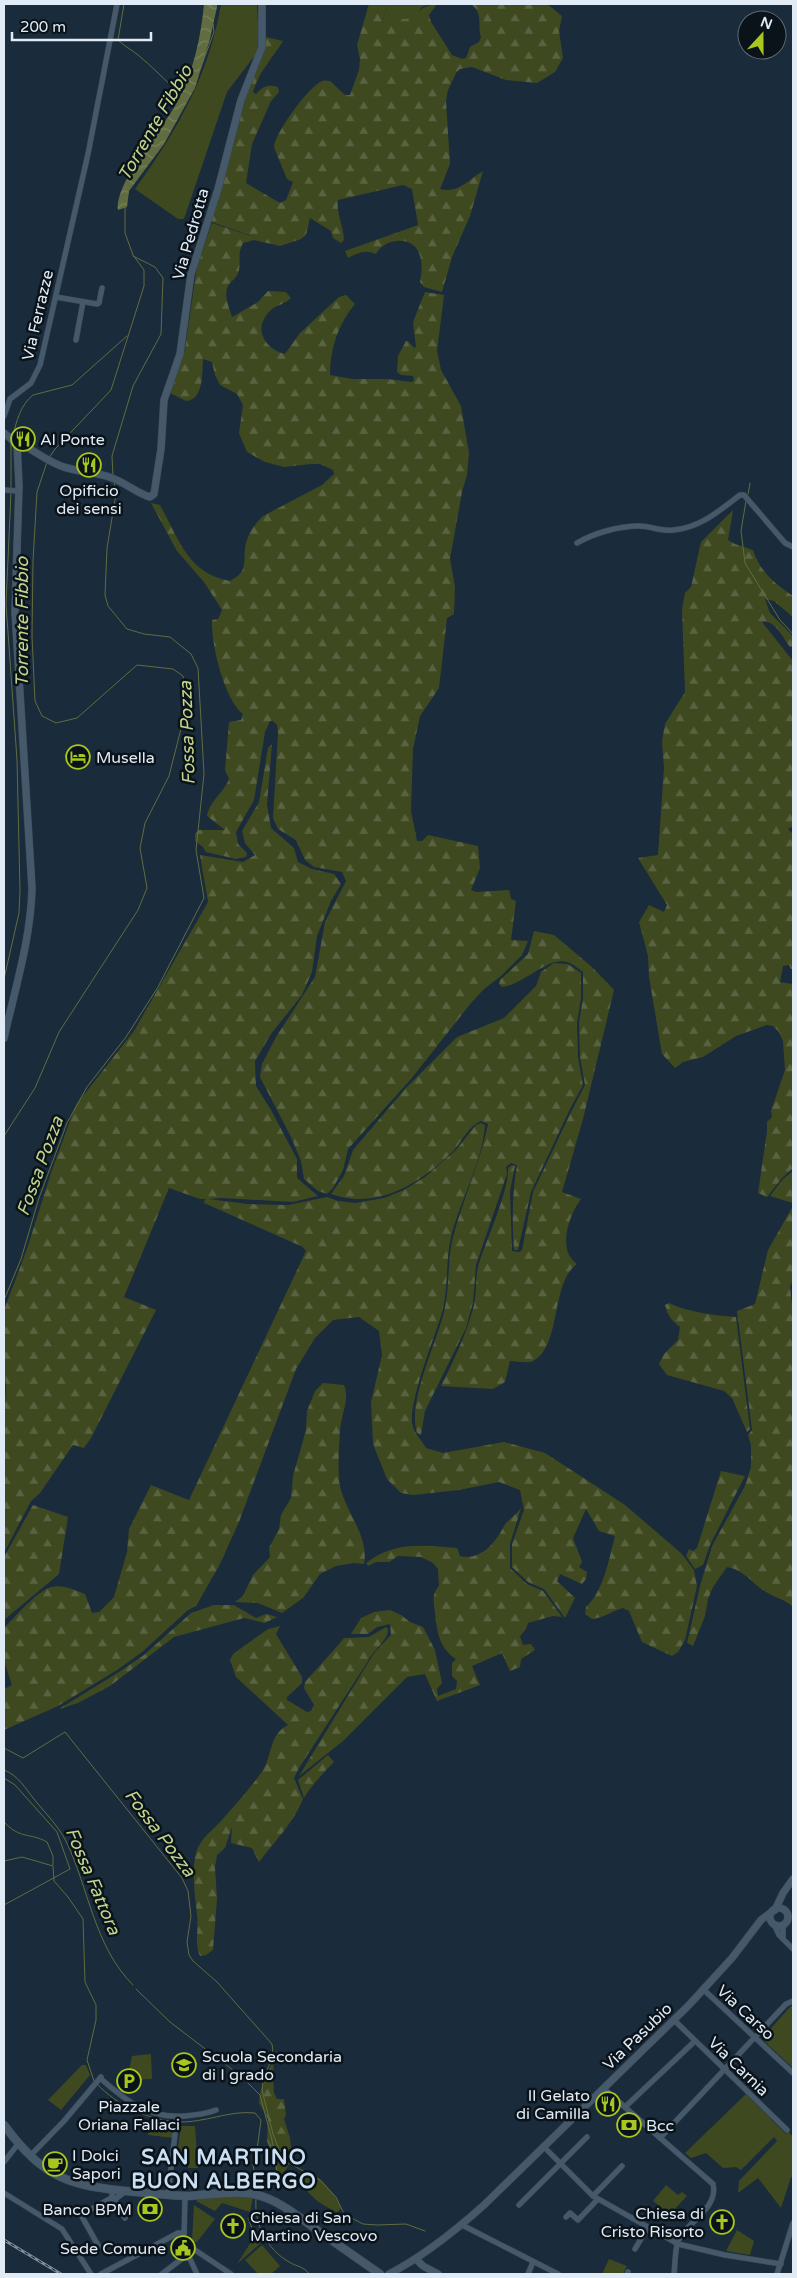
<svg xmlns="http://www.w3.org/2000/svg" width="797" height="2278" viewBox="0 0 797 2278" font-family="'Varela Round',sans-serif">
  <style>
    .green { fill: #3f4920 }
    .forest { fill: url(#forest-firs) }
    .water { fill: url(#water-waves) }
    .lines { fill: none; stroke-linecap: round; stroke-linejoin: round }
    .stream { stroke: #616d40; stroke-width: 1 }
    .minor-casing { stroke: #394755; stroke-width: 6 }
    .tertiary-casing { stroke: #394755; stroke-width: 8 }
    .secondary-casing { stroke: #394755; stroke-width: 9 }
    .minor { stroke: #45596a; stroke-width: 5 }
    .tertiary { stroke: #45596a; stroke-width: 7 }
    .secondary { stroke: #45596a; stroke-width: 8 }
    .rail-casing { stroke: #7f8d9a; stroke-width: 3 }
    .rail { stroke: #0b131a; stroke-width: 1; stroke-dasharray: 4; stroke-linecap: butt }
    .labels { text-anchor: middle; stroke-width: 5; stroke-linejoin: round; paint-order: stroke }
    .street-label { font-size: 16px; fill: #e0ebf6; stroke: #0b131a }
    .poi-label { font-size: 16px; fill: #e0ebf6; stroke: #0b131a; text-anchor: start }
    .water-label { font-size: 18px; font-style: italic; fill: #c0d48b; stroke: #0b131a }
    .district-label { font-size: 21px; font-weight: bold; letter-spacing: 1px; fill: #c9dff4; stroke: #0b131a }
  </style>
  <defs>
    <pattern id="forest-firs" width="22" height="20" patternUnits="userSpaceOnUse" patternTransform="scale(1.25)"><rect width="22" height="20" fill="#3f4920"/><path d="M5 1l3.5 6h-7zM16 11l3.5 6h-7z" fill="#5a6341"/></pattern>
    <pattern id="water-waves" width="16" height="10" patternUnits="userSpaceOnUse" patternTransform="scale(1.25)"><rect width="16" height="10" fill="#616d40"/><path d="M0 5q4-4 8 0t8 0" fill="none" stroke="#77825c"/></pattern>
  </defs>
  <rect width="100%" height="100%" fill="#1a2b3b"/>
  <g class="green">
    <path d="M 221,4 L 257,4 L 259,44 L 256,54 L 227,92 L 184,219 L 178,219 L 135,189 C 177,131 209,75 221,4 Z"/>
    <polygon points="384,4 430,4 422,7 415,17 386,28 382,22 387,8"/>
    <polygon points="791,2006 793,2006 793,2068 764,2041 764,2036"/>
    <polygon points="151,2054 152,2079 127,2080 132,2056"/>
    <polygon points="82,2065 86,2065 90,2075 61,2110 48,2100"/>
    <polygon points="746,2094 786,2134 788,2131 793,2137 793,2178 791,2177 781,2208 758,2178 738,2193 739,2181 777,2141 774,2137 741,2170 736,2167 723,2168 706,2153 691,2158 685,2153"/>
    <polygon points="150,2122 175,2128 174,2138 148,2135"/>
    <polygon points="181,2126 195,2126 198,2168 188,2168 187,2154 177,2154"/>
    <path d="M 313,2173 C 325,2183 334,2193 341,2208 L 337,2213 L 317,2201 L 294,2178 Z"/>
    <polygon points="666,2185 678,2195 682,2192 687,2196 670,2214 653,2201"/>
    <polygon points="238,2194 253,2197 250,2212 222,2203 215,2211 196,2201 202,2196"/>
    <polygon points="194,2205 215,2219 197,2242 192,2241"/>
    <polygon points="737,2230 754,2241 750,2255 726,2251"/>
    <polygon points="256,2234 262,2242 237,2264"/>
    <polygon points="262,2245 280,2266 271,2274 258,2274 245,2260"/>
    <polygon points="609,2259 627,2266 623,2274 602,2274"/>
  </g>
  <g class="forest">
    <path d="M 369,4 L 384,4 L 387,8 L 382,22 L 386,27 L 392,24 L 396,18 C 415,24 418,4 437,4 L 429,15 L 431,22 L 452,55 L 462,59 L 466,58 L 470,47 L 479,42 L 481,37 C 477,25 484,14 471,4 L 547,4 L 562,16 L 559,31 L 563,58 L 555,72 L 537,83 L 506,80 L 472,67 L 460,69 L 456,73 L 448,90 L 446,101 L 450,164 L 440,189 C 458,194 468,180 483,171 L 470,216 L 452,257 L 442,292 L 424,287 L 420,282 C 422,272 423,260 418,251 C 410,235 383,239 376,254 C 365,249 358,253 348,258 L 345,251 L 418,225 L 412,189 L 403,185 L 338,200 C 336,214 344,227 344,240 L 341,243 L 333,238 L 331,231 L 310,218 L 306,235 L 301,239 L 280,246 L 254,240 L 243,243 C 237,256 241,258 239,270 C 238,276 234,279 230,283 C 222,292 229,307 232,317 L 258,302 L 268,291 L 286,292 L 291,298 C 285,304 277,305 271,310 C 252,327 264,349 285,354 L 300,333 L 339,297 L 346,295 L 355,304 C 338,324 330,349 330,375 L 352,379 L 387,379 L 412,382 L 414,380 L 413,376 L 401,375 L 397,372 L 398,356 L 406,341 L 408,341 L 414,348 L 416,347 L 413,322 L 425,292 L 444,295 L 437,351 L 441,370 L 461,406 L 469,453 L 467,475 L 462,492 L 450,559 L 455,587 L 454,614 L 447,618 L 439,688 L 420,716 L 413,749 L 411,811 L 417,841 L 422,841 L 428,835 L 478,846 L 480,868 L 471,890 L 476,892 L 509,890 L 511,899 L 516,901 L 511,940 L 528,941 L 522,955 L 501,976 L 484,989 L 471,1003 L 411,1079 L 348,1149 L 343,1170 L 333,1188 L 327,1194 L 318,1191 L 304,1179 L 301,1161 L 291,1137 L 260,1077 L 262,1064 L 276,1037 L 315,977 L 325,922 L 346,881 L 342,872 L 314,867 L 305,860 L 296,840 L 278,829 L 273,818 L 278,733 L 277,725 L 273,721 L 270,721 L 265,732 L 254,800 L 236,832 L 238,844 L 247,853 L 246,857 L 236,859 L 206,852 L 203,847 L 195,841 L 195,834 L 199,830 L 225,830 L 207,816 C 210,800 223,794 229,779 L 225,770 L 229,722 L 241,720 L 243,714 C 224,699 211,644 212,620 L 218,619 L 222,610 L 204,582 L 177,551 L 151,503 L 160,505 L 162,509 C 180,541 188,573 230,581 C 250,571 242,561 246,543 C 249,532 255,524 263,516 L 322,485 L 334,474 L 333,470 L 320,464 L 311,464 L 284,467 L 265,462 L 247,452 L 239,433 L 243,405 L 237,394 L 220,385 L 215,375 L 212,362 L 203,359 C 202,372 204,400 186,401 L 170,393 L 185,349 L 197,266 L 212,223 L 263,240 L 209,221 L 235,139 L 240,105 L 244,90 L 266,37 L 283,41 C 272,59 259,71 253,92 L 256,94 C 263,86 268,84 278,87 L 279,92 L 271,101 L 252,144 L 246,183 L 280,203 L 286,200 L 293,182 L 287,179 C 285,173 274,149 274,146 C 276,132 309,86 322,81 C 325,80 327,81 330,81 L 345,95 L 350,95 L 359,70 L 360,59 L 357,45 Z"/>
    <path d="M 733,510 L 728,540 L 735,544 L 753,550 C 760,572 775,584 793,596 L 793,617 L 774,601 L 765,599 L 770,613 L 793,636 L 793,647 L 790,647 C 783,638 775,619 762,622 L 793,661 L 793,826 L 788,829 L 793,834 L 793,969 L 791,969 L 789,965 L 783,966 L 780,982 L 793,984 L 793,1168 L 782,1178 L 767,1197 L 758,1193 L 767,1131 L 767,1122 L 772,1117 L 771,1111 L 785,1070 L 783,1041 L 779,1032 L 773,1026 L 767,1025 L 736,1036 L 703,1057 L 683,1062 L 675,1068 L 662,1054 L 649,977 L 648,956 L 639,922 L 649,905 L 664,912 L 667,905 L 638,858 L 658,855 L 664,768 L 662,741 L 665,724 L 685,692 L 682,609 L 685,593 L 691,587 L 701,542 Z"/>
    <path d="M 272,744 L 267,804 L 271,828 L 294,848 L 298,862 L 312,869 L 334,874 L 341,884 L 331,901 L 317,936 L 312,972 L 302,995 L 271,1034 L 255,1061 L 256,1086 L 271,1110 L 297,1159 L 297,1178 L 318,1196 L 293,1202 L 223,1198 L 208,1199 L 248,1204 L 288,1205 L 327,1197 L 338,1201 L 355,1203 L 384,1198 L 404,1190 L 425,1177 L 456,1150 L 476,1125 L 481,1123 L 485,1125 C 482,1164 460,1200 451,1237 C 445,1263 449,1291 441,1316 C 433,1341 410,1399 412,1422 C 413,1433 421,1439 426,1448 L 443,1453 L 504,1442 L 545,1453 L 625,1505 L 681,1553 L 694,1570 L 697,1586 L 685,1640 L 678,1652 L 672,1656 L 642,1642 L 629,1611 L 623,1608 C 612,1611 604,1618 592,1619 L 585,1614 L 586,1607 C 604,1591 609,1558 615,1536 L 599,1531 L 586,1509 L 573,1538 L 582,1562 L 579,1567 L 587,1572 L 586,1579 L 582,1584 L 560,1574 L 557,1581 L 575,1598 L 565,1618 L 544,1589 L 528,1582 L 512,1567 L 512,1544 L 524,1510 L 520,1490 L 499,1482 L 459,1490 L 413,1495 L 401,1493 L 387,1479 L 373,1444 L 371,1402 L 382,1355 L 379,1331 L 359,1317 L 333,1320 L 315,1338 L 296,1369 L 239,1522 L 219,1566 L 196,1606 L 188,1610 L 142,1652 L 117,1670 L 58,1706 L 4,1730 L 4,1689 L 12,1685 L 4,1661 L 4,1628 C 15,1617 36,1592 51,1587 C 62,1584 75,1590 85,1594 L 92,1613 L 99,1612 L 114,1597 L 127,1552 L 129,1529 L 151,1485 L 189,1500 L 306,1251 L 303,1247 L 204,1203 L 205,1199 L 200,1199 L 169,1188 L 124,1297 L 156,1310 L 91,1438 L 84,1448 L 73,1445 L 40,1493 L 31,1501 L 4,1553 L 4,1421 L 6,1388 L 4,1364 L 4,1310 L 27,1249 L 52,1170 L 76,1105 L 134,1031 L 208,902 L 200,855 L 243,862 L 255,855 L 245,843 L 242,831 L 259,802 L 268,748 Z"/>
    <path d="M 534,931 L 554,935 L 592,967 L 614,990 L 583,1119 L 562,1192 L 581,1199 C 571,1212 561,1239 569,1255 C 571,1258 574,1262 577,1264 C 550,1283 562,1346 533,1361 C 527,1364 517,1361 510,1361 L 505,1382 L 493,1389 L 441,1386 C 454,1360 467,1333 474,1305 C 477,1291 475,1276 479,1263 C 486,1241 510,1188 508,1168 L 512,1165 L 515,1166 L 510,1191 L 512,1251 L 519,1252 L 522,1250 L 533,1192 L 572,1110 L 585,1085 L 580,1057 L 579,1023 L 583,998 L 583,972 C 579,969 574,965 570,963 C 549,954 525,985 502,987 L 499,984 L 500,980 L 528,954 Z"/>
    <path d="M 554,963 L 568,964 L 581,973 L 581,998 L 577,1023 L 578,1057 L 583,1085 L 570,1109 L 531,1192 L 518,1250 L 514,1250 C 512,1220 512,1194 517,1165 L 511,1163 L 506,1167 L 507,1174 L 476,1265 L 473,1302 L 466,1328 L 425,1411 L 421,1435 L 417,1433 C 407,1402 436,1345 444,1312 C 450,1288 447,1261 453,1237 C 463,1199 480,1163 488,1124 L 481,1121 C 469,1126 463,1139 455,1149 C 423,1182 378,1211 331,1194 L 344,1176 L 353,1150 L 405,1089 L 457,1037 L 504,1018 L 536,986 L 541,972 Z"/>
    <polygon points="793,1171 793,1203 770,1196 783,1179"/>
    <path d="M 793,1206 L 793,1278 L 790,1287 L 793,1315 L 793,1607 C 785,1599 775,1598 766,1592 C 751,1583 745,1570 727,1567 L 713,1587 L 708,1599 L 705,1616 L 693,1646 L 687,1643 L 700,1586 L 712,1546 L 745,1486 L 751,1467 L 751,1445 L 748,1435 L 752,1430 L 737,1311 L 755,1304 L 768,1250 Z"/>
    <path d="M 669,1303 C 691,1313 713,1315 736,1317 L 750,1429 L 747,1432 L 732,1398 L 724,1391 L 667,1375 L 659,1364 L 664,1354 L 678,1340 L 680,1327 C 672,1321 668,1316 665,1305 Z"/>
    <path d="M 323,1383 L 344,1385 C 350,1398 341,1416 340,1430 C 339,1446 338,1464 339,1480 C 342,1509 370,1535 364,1564 L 354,1563 L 336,1566 L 320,1574 L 303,1598 L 282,1613 L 258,1603 L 235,1602 L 243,1596 L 253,1575 L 270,1557 L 269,1548 L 279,1529 L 281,1515 L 291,1498 L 293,1476 L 306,1430 L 307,1411 L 315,1391 Z"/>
    <polygon points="721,1471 745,1476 710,1545 703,1565 695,1569 686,1556 689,1549 693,1551 697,1548"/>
    <polygon points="33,1505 68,1517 59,1574 4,1620 4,1557"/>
    <path d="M 521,1508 L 510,1544 L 510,1568 L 527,1584 L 543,1591 L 562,1617 L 553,1616 L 528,1623 L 526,1629 L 520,1636 L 523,1645 L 531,1644 L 535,1650 L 521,1659 L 520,1667 L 510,1671 L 502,1653 L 472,1666 L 480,1685 L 437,1701 L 425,1674 L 407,1677 L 343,1741 L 299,1776 L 374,1653 L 391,1635 L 390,1624 L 377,1627 L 368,1634 L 351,1634 L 361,1618 L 374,1612 L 390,1610 L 401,1615 L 410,1622 L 423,1627 L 435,1650 L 442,1683 L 437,1689 L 438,1696 L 456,1689 L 457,1681 L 452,1676 L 452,1663 L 456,1659 C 439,1648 437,1632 435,1613 C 434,1602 431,1595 439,1586 L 438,1569 L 433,1563 L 421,1557 L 398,1556 L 389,1562 L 376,1562 L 368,1566 L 366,1563 C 394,1541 424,1545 457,1548 L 460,1556 C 480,1561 495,1543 503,1528 C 506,1521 516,1515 521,1508 Z"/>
    <polygon points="214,1605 234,1605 256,1618 266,1614 277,1617 265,1623 244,1618 174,1637 110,1686 78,1703 59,1709 119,1672 144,1655 191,1613"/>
    <path d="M 280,1626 L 276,1634 L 302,1677 L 302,1683 L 287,1697 L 287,1700 L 307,1712 L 311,1711 L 314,1705 L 304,1688 L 305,1682 L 340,1643 L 344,1638 L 369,1637 L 386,1627 L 388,1629 C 388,1641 373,1650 368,1661 L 299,1768 L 294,1778 L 303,1799 C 294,1822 274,1842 259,1862 L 252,1848 L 231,1843 L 232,1827 L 225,1848 L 217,1855 L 215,1867 L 217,1899 L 213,1950 L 206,1955 L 200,1956 C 194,1943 199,1929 197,1914 C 195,1898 191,1865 197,1850 C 202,1837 213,1830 221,1821 C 235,1805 249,1790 261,1773 C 273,1757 268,1735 288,1725 L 236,1677 L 230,1660 L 233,1654 L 268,1629 Z"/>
    <path d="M 328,1755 L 334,1762 C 323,1773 312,1785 304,1798 L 298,1780 Z"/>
    <polygon points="272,2053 274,2056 273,2079 274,2093 277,2099 284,2099 286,2115 284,2119 290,2138 292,2160 281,2177 276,2174 275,2161 267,2141 268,2119 259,2103 260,2092 272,2062"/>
  </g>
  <path class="water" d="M 204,4 L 217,4 L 217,7 L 210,39 L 195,88 L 164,144 L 129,191 L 127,207 L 118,210 C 115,182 162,130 176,104 C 193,74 201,37 204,4 Z"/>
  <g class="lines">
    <g class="stream">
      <path d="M 124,4 L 118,40 C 124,46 132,50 138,55 C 153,67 165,81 180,93"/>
      <polyline points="200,70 214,32 213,24"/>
      <path d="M 13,436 C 16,422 21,404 33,395 L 72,385 L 127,336"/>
      <polyline points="49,458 55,449 111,390 144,286 144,270 133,255 125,233 125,207"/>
      <polyline points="113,476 112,456 133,386 161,334 163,278 155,267 133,256"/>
      <polyline points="11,488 11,442"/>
      <polyline points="748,494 750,483"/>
      <polyline points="746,501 741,531 745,563 780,620 793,634"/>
      <polyline points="4,979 19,913 20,891 17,760 6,604 11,492"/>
      <polyline points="4,1136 35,1088 59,1032 138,910 147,888 140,848 145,823 169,776 184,717 185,694 183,676 173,669 137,665 77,718 56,723 42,716 35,701 32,636 33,561 37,492 47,462"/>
      <polyline points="4,1300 21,1259 39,1198 67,1123 87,1087 126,1037 158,987 204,898 196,850 204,774 198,668 191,654 170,637 144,634 127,629 108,606 105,595 107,548 116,494 114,482"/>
      <path d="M 4,1748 L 23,1758 L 65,1732 L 182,1878 L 188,1891 L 191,1916 L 187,1942 L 189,1955 L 193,1961 L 217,1982 L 272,2044 C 276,2059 262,2074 262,2090 L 273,2134 L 283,2160 L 320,2180 L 336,2197 L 344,2214 L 363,2224 L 377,2225 L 406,2224 L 425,2231"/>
      <path d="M 4,1770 C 18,1775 25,1788 34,1799 C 45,1813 57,1824 66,1841 C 89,1889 94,1946 133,1985"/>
      <polyline points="4,1778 15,1785 57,1832 70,1869 4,1905"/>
      <path d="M 4,1822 C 21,1840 29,1832 47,1842 L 53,1856 L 53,1865"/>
      <polyline points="4,1861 22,1857 53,1866 54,1881 68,1897 83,1919 85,1982 96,2005 96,2020 87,2060 94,2081"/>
      <polyline points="136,1989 170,2022 242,2077 260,2095 272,2140 278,2178"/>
      <path d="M 97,2084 C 118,2106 145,2118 175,2122"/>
      <path d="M 179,2122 C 204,2123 230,2110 255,2113 L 261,2120 L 257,2150 L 253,2165 L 257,2184 L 257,2193"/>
      <path d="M 256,2199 C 254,2225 267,2249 289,2262 C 297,2267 304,2266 309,2274"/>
      <polyline points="253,2231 248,2218 256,2212"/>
    </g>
    <g class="minor-casing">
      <g id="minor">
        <polyline points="56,297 97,304 99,303 102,288"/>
        <polyline points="76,340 83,302"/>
        <polyline points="4,416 10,399 31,383 40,365 88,154 117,4"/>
        <polyline points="4,490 18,491"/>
        <path d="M 577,543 C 594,533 619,526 639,526 C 651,526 662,532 674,530 C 701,527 719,511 740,495 L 744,495 L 785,543 L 793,547"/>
        <polyline points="774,1924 779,1935 793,1949"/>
        <polyline points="783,1939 783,1925"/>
        <polyline points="704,1990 793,2073"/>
        <polyline points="674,2020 787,2130"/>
        <path d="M 100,2078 C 126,2101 149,2119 185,2116 C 196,2115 206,2114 216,2110"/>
        <path d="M 603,2088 L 713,2184 C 719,2207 689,2221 679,2239 C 675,2245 675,2266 674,2274"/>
        <polyline points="625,2107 695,2041"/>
        <polyline points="660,2138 786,2004 793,2001"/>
        <polyline points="543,2146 593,2196 678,2244 725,2255 781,2264"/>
        <polyline points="30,2156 64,2121 101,2077"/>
        <polyline points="4,2162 18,2144"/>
        <polyline points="4,2193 62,2229 91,2274"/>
        <polyline points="168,2194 177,2117"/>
        <polyline points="112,2195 120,2210"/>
        <polyline points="185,2196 184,2239 192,2251"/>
        <polyline points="593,2196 622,2166"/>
        <polyline points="114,2200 126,2191"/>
        <polyline points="519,2205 587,2137"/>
        <polyline points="123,2215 125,2218"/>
        <polyline points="566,2217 570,2213 578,2220 598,2199"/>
        <polyline points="462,2225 558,2274"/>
        <polyline points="99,2247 81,2215 113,2197"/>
        <polyline points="635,2249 648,2227"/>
        <polyline points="192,2251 195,2250 231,2274"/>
        <polyline points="186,2257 190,2259 197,2274"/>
        <polyline points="101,2274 178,2233 184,2233"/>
        <polyline points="162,2274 192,2251"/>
        <polyline points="528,2274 533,2262"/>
        <polyline points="627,2274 628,2272"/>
        <polyline points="777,2274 793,2223"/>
      </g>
    </g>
    <g class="tertiary-casing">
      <g id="tertiary">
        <path d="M 4,433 L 17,444 L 19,486 L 15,612 L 32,888 C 31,938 15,989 4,1038"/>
        <path d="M 17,444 L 22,444 C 36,452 51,464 67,468 C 82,472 97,472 112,478 C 124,482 140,495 150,497 L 154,494 L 161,449 L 164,400 L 180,354 L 191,274 L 218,189 L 241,100 L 262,47 L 262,4"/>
        <circle cx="779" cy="1917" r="9"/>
        <polyline points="775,1910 783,1893 793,1879"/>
        <polyline points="416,2259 423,2266 438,2274"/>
        <path d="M 389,2274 C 424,2256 455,2231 484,2205 L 689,2005 L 732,1958 L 761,1920 L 773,1911"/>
      </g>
    </g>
    <g class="secondary-casing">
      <path id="secondary" d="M 4,2125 C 45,2180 70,2186 136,2192 C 153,2193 171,2196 189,2196 C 210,2195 232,2190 253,2194 C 281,2200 301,2219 324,2235 C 343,2248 361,2261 380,2274"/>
    </g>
    <use href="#minor" class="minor"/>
    <use href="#tertiary" class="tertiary"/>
    <use href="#secondary" class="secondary"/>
    <g class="rail-casing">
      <polyline id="rail" points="4,2240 61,2274"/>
    </g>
    <use href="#rail" class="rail"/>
  </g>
  <defs>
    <g id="restaurant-ring" transform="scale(1.25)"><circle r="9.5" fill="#0b131a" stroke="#a7c71e" stroke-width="1.5"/><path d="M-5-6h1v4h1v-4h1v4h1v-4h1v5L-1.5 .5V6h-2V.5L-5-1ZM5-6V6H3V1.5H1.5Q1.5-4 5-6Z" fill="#a7c71e"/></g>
    <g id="hotel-ring" transform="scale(1.25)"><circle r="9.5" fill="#0b131a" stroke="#a7c71e" stroke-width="1.5"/><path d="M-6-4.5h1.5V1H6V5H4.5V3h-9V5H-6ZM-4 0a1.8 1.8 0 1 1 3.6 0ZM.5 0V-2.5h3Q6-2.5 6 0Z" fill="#a7c71e"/></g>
    <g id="school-ring" transform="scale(1.25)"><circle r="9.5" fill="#0b131a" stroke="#a7c71e" stroke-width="1.5"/><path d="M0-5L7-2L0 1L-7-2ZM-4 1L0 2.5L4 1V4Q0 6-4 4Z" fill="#a7c71e"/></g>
    <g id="parking-ring" transform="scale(1.25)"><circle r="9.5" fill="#0b131a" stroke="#a7c71e" stroke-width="1.5"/><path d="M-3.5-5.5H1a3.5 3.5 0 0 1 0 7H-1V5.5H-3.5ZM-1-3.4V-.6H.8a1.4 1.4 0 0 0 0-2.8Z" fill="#a7c71e"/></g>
    <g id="bank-ring" transform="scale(1.25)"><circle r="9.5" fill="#0b131a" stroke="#a7c71e" stroke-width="1.5"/><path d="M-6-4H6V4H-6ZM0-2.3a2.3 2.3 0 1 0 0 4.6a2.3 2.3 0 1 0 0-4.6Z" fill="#a7c71e"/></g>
    <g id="cafe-ring" transform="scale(1.25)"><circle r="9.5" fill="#0b131a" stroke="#a7c71e" stroke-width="1.5"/><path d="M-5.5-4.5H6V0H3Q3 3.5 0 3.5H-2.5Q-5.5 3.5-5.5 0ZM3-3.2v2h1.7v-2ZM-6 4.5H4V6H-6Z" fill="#a7c71e"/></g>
    <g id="church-ring" transform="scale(1.25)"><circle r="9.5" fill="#0b131a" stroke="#a7c71e" stroke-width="1.5"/><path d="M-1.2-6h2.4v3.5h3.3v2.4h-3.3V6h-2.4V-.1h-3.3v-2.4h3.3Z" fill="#a7c71e"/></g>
    <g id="civic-ring" transform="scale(1.25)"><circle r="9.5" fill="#0b131a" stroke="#a7c71e" stroke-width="1.5"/><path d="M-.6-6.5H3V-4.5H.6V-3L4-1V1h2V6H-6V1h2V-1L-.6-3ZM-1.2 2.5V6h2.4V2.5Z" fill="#a7c71e"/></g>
  </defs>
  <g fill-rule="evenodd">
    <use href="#restaurant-ring" x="23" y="439"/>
    <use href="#restaurant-ring" x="89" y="465"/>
    <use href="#hotel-ring" x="78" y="757"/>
    <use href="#school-ring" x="184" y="2065"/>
    <use href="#parking-ring" x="129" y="2081"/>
    <use href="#restaurant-ring" x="608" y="2104"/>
    <use href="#bank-ring" x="629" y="2125"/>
    <use href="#cafe-ring" x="55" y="2164"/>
    <use href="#bank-ring" x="150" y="2209"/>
    <use href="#church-ring" x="722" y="2222"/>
    <use href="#church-ring" x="233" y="2226"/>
    <use href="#civic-ring" x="183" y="2248"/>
  </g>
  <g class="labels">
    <g class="street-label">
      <text transform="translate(190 234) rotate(-74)" y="6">Via Pedrotta</text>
      <text transform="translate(37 315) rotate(-77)" y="6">Via Ferrazze</text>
      <text transform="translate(746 2012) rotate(43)" y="6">Via Carso</text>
      <text transform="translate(637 2036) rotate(-44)" y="6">Via Pasubio</text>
      <text transform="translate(739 2066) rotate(44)" y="6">Via Carnia</text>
    </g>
    <g class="poi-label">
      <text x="40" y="445">Al Ponte</text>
      <text x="89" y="496" text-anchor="middle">Opificio<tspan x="89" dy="18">dei sensi</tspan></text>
      <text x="96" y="763">Musella</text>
      <text x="202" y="2062">Scuola Secondaria<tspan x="202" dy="18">di I grado</tspan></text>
      <text x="590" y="2101" text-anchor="end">Il Gelato<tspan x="590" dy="18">di Camilla</tspan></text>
      <text x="129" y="2112" text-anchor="middle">Piazzale<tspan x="129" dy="18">Oriana Fallaci</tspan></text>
      <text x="646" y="2131">Bcc</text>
      <text x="72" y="2161">I Dolci<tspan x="72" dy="18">Sapori</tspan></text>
      <text x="132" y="2215" text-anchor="end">Banco BPM</text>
      <text x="704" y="2219" text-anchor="end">Chiesa di<tspan x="704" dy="18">Cristo Risorto</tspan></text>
      <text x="250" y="2223">Chiesa di San<tspan x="250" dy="18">Martino Vescovo</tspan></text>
      <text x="166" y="2254" text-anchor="end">Sede Comune</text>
    </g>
    <g class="water-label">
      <text transform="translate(155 123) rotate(-60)" y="6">Torrente Fibbio</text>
      <text transform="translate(22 622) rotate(-90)" y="6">Torrente Fibbio</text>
      <text transform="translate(187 733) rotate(-92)" y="6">Fossa Pozza</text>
      <text transform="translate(40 1166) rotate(-70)" y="6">Fossa Pozza</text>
      <text transform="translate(160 1833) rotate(53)" y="6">Fossa Pozza</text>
      <text transform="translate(93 1881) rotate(67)" y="6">Fossa Fattora</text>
    </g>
    <g class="district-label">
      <text x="224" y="2164">SAN MARTINO<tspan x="224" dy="24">BUON ALBERGO</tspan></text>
    </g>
  </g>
  <rect width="797" height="2278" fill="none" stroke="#e0ebf6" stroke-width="10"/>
  <g transform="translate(762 35) rotate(21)"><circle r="24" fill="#0b131a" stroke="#606972"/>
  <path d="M0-4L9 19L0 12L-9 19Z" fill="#a7c71e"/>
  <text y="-8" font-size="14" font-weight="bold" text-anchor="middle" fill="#e0ebf6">N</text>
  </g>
  <path d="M12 32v8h139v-8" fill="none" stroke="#e0ebf6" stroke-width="2.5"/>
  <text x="20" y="32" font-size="15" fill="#e0ebf6" stroke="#0b131a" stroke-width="4" paint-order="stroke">200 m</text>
</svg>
